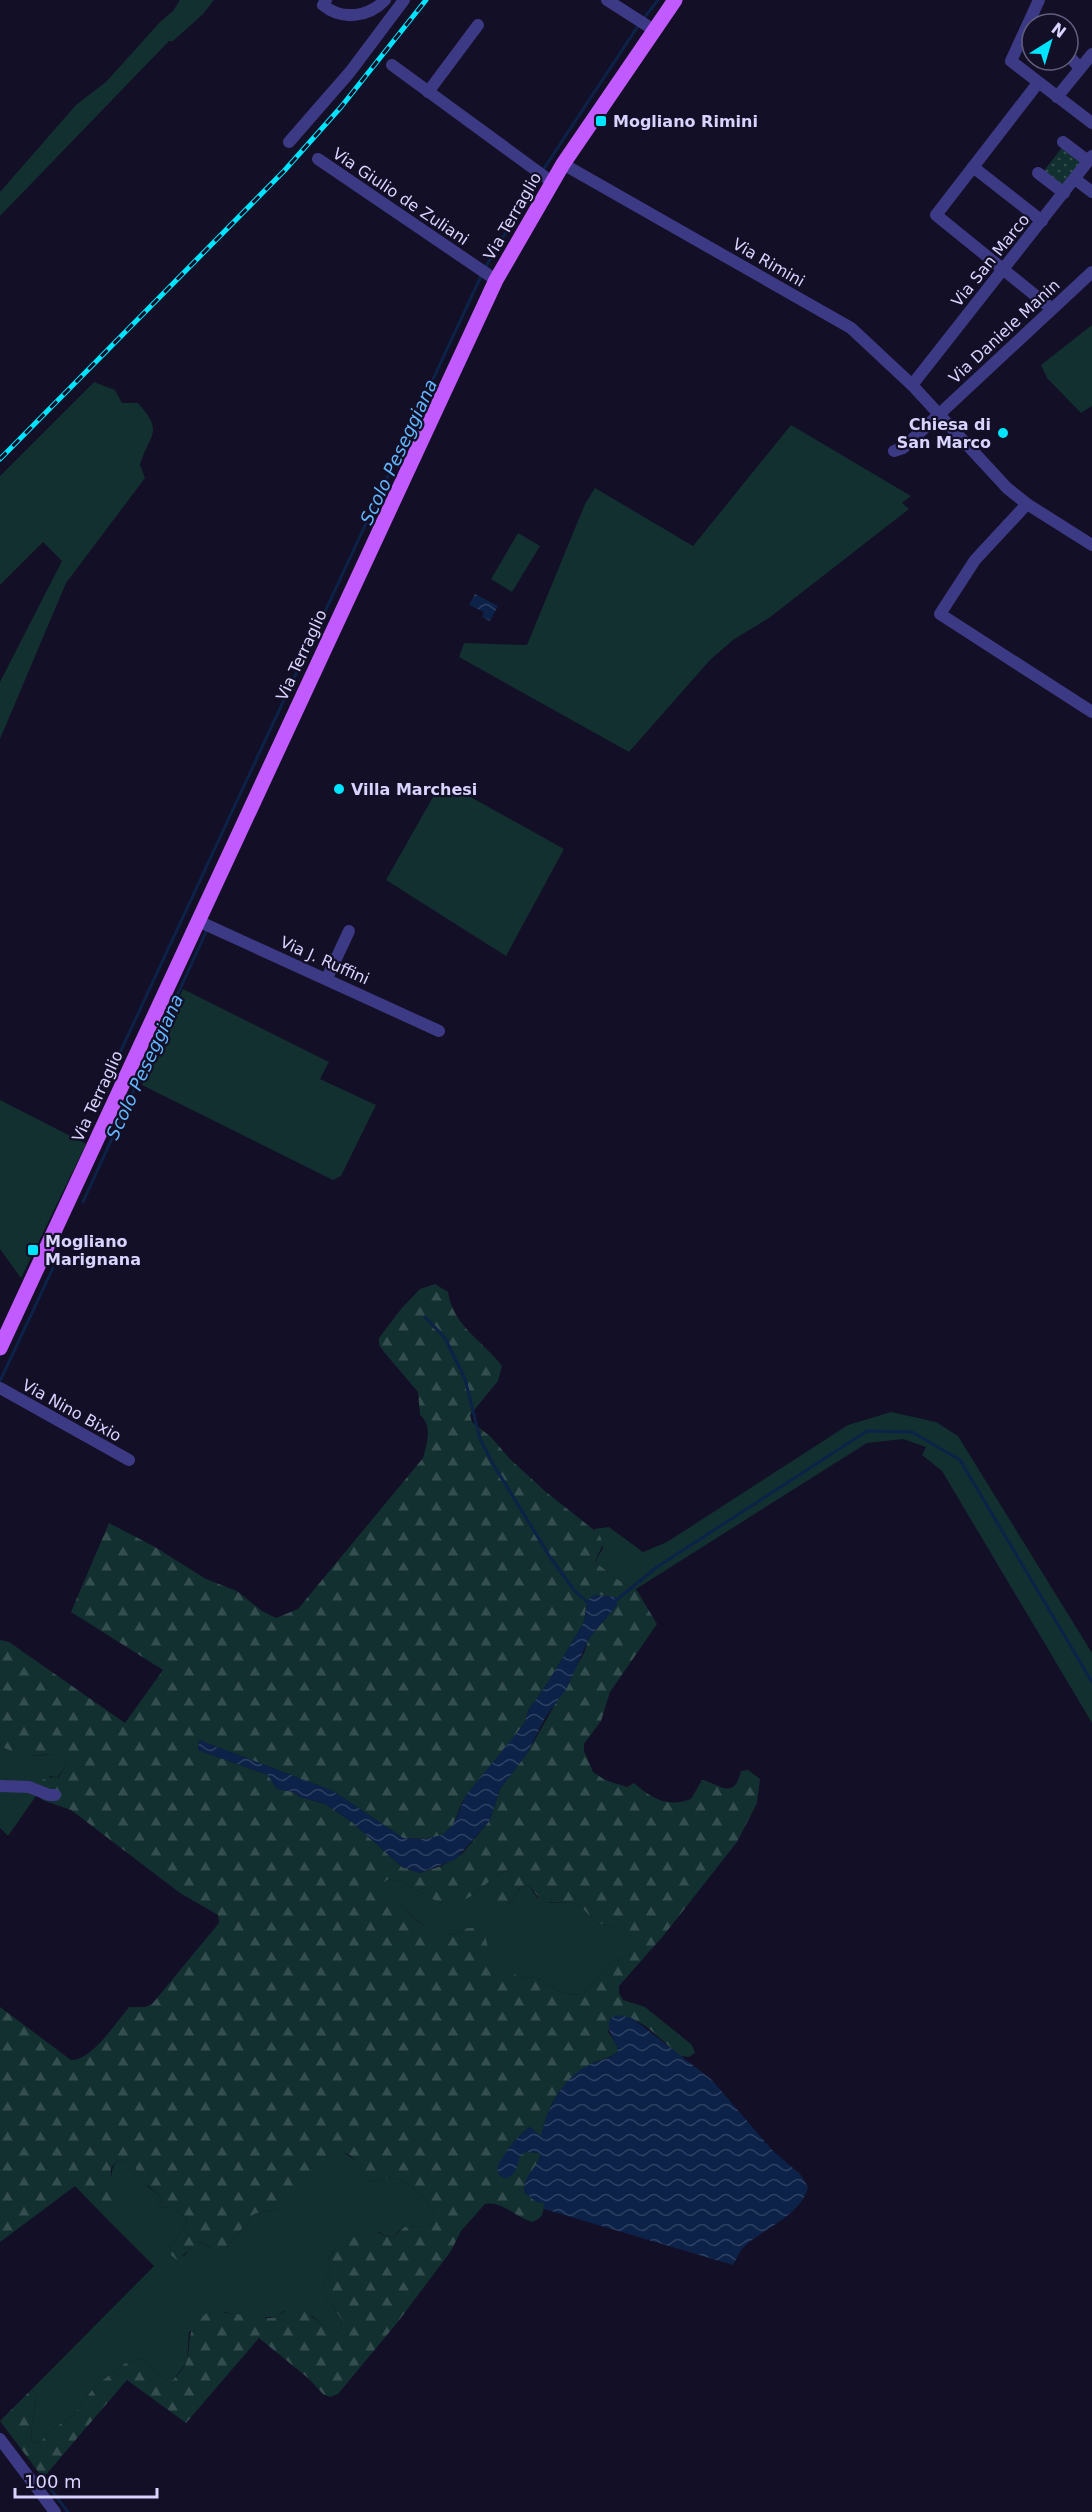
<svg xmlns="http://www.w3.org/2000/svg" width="1092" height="2512" viewBox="0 0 1092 2512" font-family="'DejaVu Sans',sans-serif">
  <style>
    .green { fill: #12302f }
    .forest { fill: url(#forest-firs); fill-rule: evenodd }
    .park { fill: url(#park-dots) }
    .water { fill: url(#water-waves) }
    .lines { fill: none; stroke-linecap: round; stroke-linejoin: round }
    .stream { stroke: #0c2248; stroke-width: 3 }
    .minor { stroke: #3d3a85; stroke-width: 12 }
    .major { stroke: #c25bff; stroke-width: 15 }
    .rail-casing { stroke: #00e5ff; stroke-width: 5 }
    .rail { stroke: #130f26; stroke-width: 3; stroke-dasharray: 9; stroke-linecap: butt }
    .poi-dot { fill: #00e5ff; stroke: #130f26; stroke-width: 2 }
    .labels { text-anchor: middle; stroke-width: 4.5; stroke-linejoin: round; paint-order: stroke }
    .poi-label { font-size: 16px; font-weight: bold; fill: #d9d4ff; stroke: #130f26; text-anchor: start }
    .street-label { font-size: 16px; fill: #d9d4ff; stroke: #130f26 }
    .water-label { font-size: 18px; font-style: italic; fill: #62b6ff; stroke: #130f26 }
  </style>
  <defs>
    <pattern id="forest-firs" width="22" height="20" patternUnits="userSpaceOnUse" patternTransform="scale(1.5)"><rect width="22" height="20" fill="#12302f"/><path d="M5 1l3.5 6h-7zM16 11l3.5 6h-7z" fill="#344d4e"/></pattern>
    <pattern id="park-dots" width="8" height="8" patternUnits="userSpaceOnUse" patternTransform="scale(1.5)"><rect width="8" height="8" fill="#12302f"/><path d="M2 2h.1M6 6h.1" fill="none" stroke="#344d4e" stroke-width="1.8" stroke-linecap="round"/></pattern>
    <pattern id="water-waves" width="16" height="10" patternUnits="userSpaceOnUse" patternTransform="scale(1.5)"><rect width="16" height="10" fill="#0c2248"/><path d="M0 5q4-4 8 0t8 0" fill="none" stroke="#2f4163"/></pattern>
  </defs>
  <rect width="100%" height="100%" fill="#130f26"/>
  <g class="green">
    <polygon points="180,0 214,0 203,14 173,41 169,41 0,216 0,192 76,105 106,82 160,22 173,11"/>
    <polygon points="1092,325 1092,406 1081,413 1047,378 1041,365"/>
    <path d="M 94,382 L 115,390 L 122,403 L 138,403 C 165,433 149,434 140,465 L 145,478 L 66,583 L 0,739 L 0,682 L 62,561 L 43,542 L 0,585 L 0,476 Z"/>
    <polygon points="791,425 911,496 902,503 909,509 769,618 733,640 710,660 629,752 459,657 464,643 527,645 585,504 595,488 693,546"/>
    <polygon points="518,533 540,546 512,592 491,579"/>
    <polygon points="442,781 564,849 506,956 386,880"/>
    <polygon points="183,989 329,1062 320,1079 376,1105 341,1176 333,1180 142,1085"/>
    <polygon points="0,1100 86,1144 21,1278 0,1249"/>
    <polygon points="891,1412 936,1422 958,1436 1092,1653 1092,1723 942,1471 922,1455 926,1447 903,1439 867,1443 636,1589 624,1584 595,1562 603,1548 594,1529 609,1527 643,1552 667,1542 848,1425"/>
    <path d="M 0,1746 C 10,1748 19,1753 29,1755 C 43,1758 52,1749 67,1758 L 66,1766 L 57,1778 L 50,1776 L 8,1836 L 0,1828 Z"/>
    <path d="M 507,1870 L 512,1875 L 509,1881 L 508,1905 L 521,1887 L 528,1885 L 537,1897 L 551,1903 L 574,1903 L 581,1907 L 597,1923 L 613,1926 L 633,1947 L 629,1954 L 623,1959 L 609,1964 L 584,1993 L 577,1995 L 561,1992 L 536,1977 L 520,1978 C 509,1969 485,1956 485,1941 L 465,1929 C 458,1932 449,1937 441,1935 C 424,1930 397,1902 383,1890 L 382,1883 L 389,1879 L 403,1882 L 441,1904 L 470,1897 L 500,1873 Z"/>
    <path d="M 340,2150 L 358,2162 L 370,2182 C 378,2180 386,2176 394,2178 C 410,2181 428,2200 434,2213 L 434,2221 L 429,2227 C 416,2227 403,2224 394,2236 L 386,2237 L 380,2232 C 358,2236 333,2240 327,2265 L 330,2272 L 323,2286 L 323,2293 L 342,2320 L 341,2328 L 337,2333 L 329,2330 L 312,2316 L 283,2311 L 278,2317 L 247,2317 L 225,2312 L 189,2332 L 187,2362 L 173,2380 L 166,2381 L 145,2360 L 137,2358 L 124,2364 L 94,2387 L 73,2416 L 54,2428 L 38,2444 L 32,2441 C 28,2422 42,2406 32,2389 L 154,2266 L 106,2218 C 128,2192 98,2173 121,2159 L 134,2166 L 147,2186 L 159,2195 L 162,2202 L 158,2207 L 173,2208 L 186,2217 L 187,2224 L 169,2248 L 184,2256 L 193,2245 L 200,2241 L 212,2249 L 225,2249 L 254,2214 L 277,2209 L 331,2152 Z"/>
  </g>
  <path class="forest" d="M 435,1284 L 448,1292 C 453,1326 483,1341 502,1366 L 498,1381 L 470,1415 L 472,1422 L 491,1437 L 510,1459 L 546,1492 L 599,1534 C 606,1546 599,1550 595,1562 L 624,1584 L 636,1589 L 657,1624 L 610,1692 L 601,1721 L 584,1744 L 584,1751 L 593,1772 L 605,1780 L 627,1787 L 634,1783 C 651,1798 667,1808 691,1799 L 702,1780 C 719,1783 734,1802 741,1771 L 748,1770 L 760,1779 L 757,1803 L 737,1842 L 664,1935 L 619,1986 L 619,1993 L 623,2000 L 645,2007 L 692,2045 L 695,2053 L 689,2057 L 681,2056 C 661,2042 637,2009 611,2018 L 608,2032 L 617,2045 L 618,2052 C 608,2059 597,2060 588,2066 C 559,2084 549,2103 541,2137 L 530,2127 L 523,2132 L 501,2161 L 526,2152 L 541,2153 C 538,2167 524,2177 524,2192 L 530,2197 L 544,2203 C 544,2214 542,2218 532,2222 C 515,2217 501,2200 485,2204 L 461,2231 L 451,2251 L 397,2323 L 338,2394 L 330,2397 L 323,2394 L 308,2378 L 259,2338 L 186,2423 L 127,2380 L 43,2478 L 0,2421 L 32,2389 C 42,2406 28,2422 32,2441 L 38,2444 L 54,2428 L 73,2416 L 94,2387 L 124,2364 L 137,2358 L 145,2360 L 166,2381 L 173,2380 C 178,2374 185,2368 187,2360 C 192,2337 185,2326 210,2311 L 270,2318 L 278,2317 C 297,2294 317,2326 337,2333 L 341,2328 L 342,2320 L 323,2293 L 323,2286 L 330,2272 L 327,2265 C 332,2243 366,2220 386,2237 L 394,2236 L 405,2227 L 429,2227 L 434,2221 L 434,2213 C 428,2200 410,2181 394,2178 C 386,2176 378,2180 370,2182 C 360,2167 353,2148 331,2152 L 290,2200 L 277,2209 L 254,2214 L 225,2249 L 219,2253 L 200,2241 L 177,2260 L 171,2255 L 169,2248 L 187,2224 L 186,2217 L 173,2208 L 158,2207 L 162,2202 L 159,2195 L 142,2181 L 134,2166 L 121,2159 C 98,2173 121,2180 119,2197 C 118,2205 111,2211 106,2218 L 75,2186 L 0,2242 L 0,2007 L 71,2060 C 91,2061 116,2023 129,2007 L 145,2007 L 152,2004 L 219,1923 L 218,1915 L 180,1893 L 71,1810 L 42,1800 L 33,1789 C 41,1780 45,1775 58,1778 L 66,1766 L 67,1758 C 52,1749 39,1758 23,1755 C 15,1754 8,1749 0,1746 L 0,1640 L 9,1642 L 125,1723 L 163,1670 L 71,1612 L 109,1523 L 155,1547 L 206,1579 L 237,1591 L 262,1611 L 276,1618 L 298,1609 L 423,1458 C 427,1443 433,1426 420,1415 L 418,1392 L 384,1352 L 379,1345 L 379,1338 L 401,1309 L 420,1289 ZM 594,1595 L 609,1596 L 617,1605 L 589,1638 L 584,1653 L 528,1752 L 500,1789 L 490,1820 L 462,1854 L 441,1866 L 420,1873 L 402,1867 L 352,1822 L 325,1804 L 300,1797 L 294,1792 L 277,1789 L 268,1775 L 198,1750 L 199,1740 L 333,1791 L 403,1838 L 427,1839 L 442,1835 L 448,1831 L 453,1825 L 462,1802 L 524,1724 L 529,1709 L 547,1684 L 584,1622 L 586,1607 ZM 507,1870 L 512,1875 L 494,1899 L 492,1913 L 499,1917 L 521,1887 L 528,1885 L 543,1902 L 574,1903 L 581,1907 L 597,1923 L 613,1926 L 632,1948 L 629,1954 L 623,1959 L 609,1964 L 584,1993 L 577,1995 L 561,1992 L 536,1977 L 520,1978 C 502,1964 487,1957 485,1933 C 466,1918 457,1941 440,1934 C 419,1927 400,1904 383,1890 L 382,1883 L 389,1879 L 403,1882 L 441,1904 L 449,1906 L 470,1897 L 500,1873 Z"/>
  <polygon class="park" points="1064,145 1083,161 1063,188 1043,172"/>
  <g class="water">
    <polygon points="475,594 498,606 490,621 482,617 484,612 469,605"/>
    <polygon points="594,1595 616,1597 617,1605 589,1638 567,1688 545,1718 528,1752 500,1789 490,1820 456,1859 420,1873 402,1867 352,1822 325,1804 300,1797 294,1792 277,1789 268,1775 198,1750 199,1740 333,1791 403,1838 427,1839 442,1835 453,1825 466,1795 524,1724 529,1709 547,1684 584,1622 588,1600"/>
    <path d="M 618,2015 L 632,2018 L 712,2080 L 772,2150 L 800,2174 L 808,2187 C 802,2214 765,2228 746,2245 C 740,2250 737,2258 733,2265 L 544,2209 L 544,2203 L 536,2202 L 524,2192 C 524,2172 539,2168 540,2153 L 526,2152 L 520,2156 C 517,2167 517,2174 505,2179 L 499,2175 L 497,2167 C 505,2153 516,2136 530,2127 L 541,2136 C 548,2106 562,2078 591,2064 C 600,2060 609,2059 618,2052 C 616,2038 604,2032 611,2018 Z"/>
  </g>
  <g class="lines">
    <g class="stream">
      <polyline points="644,18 658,0"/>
      <polyline points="543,170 640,23"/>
      <polyline points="485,268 539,176"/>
      <polyline points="97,1102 482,274"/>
      <polyline points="83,1202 206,932"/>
      <polyline points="425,1317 445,1338 465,1379 480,1439 493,1464 550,1557 574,1590 589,1604"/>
      <polyline points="0,1381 53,1268"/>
      <polyline points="614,1602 657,1567 867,1431 912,1432 960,1460 1092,1682"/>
      <polyline points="43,2479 68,2512"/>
    </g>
    <g class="minor">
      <path d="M 326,0 L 323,5 C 342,21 369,17 385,0"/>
      <polyline points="607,0 654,30"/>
      <polyline points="1039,0 1011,61 1092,123"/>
      <polyline points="1068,55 1080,68"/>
      <polyline points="392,65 552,182"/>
      <polyline points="1038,83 936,215 1052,309"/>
      <polyline points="428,92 478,25"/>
      <polyline points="1057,97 1092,54"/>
      <polyline points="289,142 350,72 404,0"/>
      <polyline points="1063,142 1088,161"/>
      <polyline points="318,159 496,280"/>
      <polyline points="563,164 851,328 912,385 1007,488 1027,504 1092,545"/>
      <polyline points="973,167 1042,221"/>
      <polyline points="1038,173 1064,193"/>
      <polyline points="1075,179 1092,192"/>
      <polyline points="912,385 1092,156"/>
      <polyline points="894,451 903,448 1092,272"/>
      <polyline points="1027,504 975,560 940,614 1092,712"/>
      <polyline points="198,921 439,1031"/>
      <polyline points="327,978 349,931"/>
      <polyline points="0,1388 129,1460"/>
      <polyline points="0,1786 29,1787 49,1795 55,1795"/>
      <polyline points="0,2439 55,2512"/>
    </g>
    <polyline class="major" points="0,1348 496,280 563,164 675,0"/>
    <g class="rail-casing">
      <polyline id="rail" points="0,459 284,171 341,107 426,0"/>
    </g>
    <use href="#rail" class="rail"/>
  </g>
  <g class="poi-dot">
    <rect x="595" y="115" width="12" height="12" rx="3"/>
    <circle cx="1003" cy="433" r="6"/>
    <circle cx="339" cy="789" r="6"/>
    <rect x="27" y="1244" width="12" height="12" rx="3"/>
  </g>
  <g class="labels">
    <g class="poi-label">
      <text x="613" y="127">Mogliano Rimini</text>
      <text x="991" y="430" text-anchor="end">Chiesa di<tspan x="991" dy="18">San Marco</tspan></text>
      <text x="351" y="795">Villa Marchesi</text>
      <text x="45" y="1247">Mogliano<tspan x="45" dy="18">Marignana</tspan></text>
    </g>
    <g class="street-label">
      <text transform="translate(401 196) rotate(34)" y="6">Via Giulio de Zuliani</text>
      <text transform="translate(512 216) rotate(-60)" y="6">Via Terraglio</text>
      <text transform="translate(990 260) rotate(-51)" y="6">Via San Marco</text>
      <text transform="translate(769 262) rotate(30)" y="6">Via Rimini</text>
      <text transform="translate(1004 331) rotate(-43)" y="6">Via Daniele Manin</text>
      <text transform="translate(301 655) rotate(-65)" y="6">Via Terraglio</text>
      <text transform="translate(325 960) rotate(24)" y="6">Via J. Ruffini</text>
      <text transform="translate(97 1096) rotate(-65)" y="6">Via Terraglio</text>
      <text transform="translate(72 1410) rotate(29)" y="6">Via Nino Bixio</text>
    </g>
    <g class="water-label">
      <text transform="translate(399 452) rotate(-65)" y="6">Scolo Peseggiana</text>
      <text transform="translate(145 1067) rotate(-65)" y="6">Scolo Peseggiana</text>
    </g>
  </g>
  <g transform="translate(1050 42) rotate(37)"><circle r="28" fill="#130f26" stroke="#625e7d" stroke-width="1.5"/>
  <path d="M0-4.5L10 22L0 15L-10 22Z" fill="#00e5ff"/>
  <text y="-9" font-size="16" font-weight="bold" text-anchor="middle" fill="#d9d4ff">N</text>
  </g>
  <path d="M15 2488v9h142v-9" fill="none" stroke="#d9d4ff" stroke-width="3"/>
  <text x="24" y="2488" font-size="18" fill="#d9d4ff" stroke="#130f26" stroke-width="4.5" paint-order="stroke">100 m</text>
</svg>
